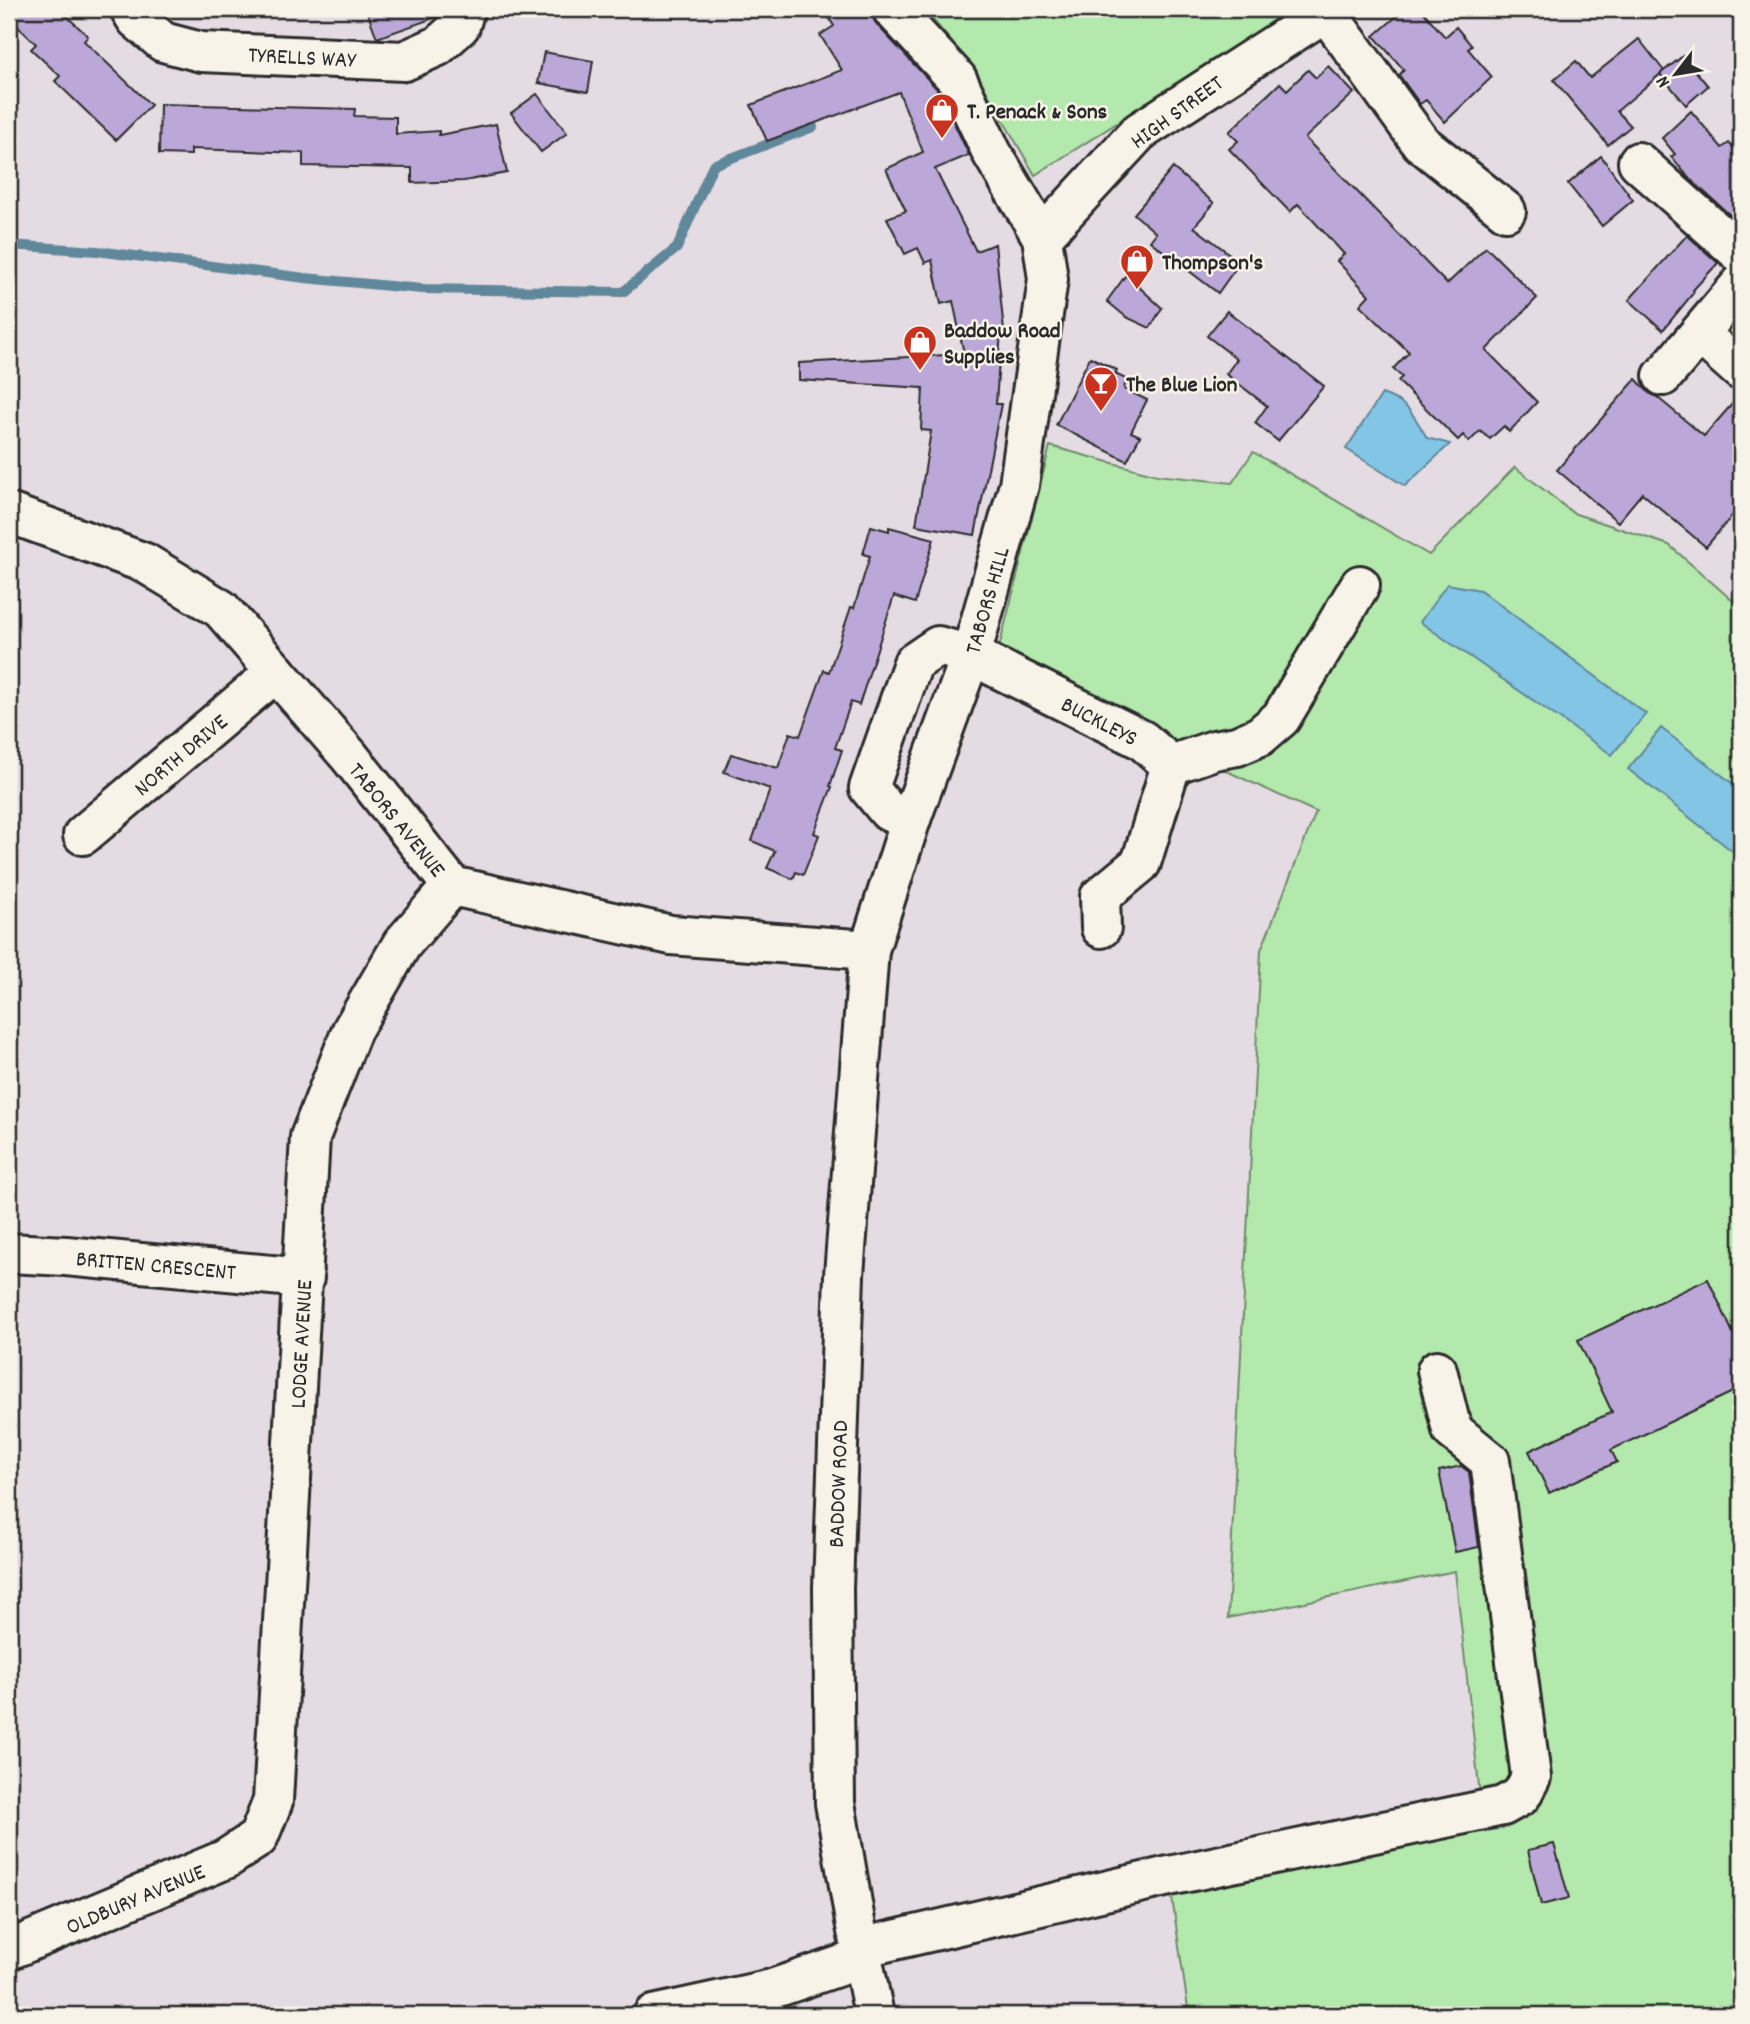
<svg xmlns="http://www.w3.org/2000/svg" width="1750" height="2024" viewBox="0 0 1750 2024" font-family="Dekko,sans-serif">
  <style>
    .green { fill: #b3e9ac; stroke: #6f8a6c; stroke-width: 2 }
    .water { fill: #83c5e4; stroke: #60879a; stroke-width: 2 }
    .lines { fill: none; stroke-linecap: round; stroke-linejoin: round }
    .stream { stroke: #60879a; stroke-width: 10 }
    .building { fill: #bca8d8; stroke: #2b2b2b; stroke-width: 2 }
    .minor-casing { stroke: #2b2b2b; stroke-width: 44 }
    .minor { stroke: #f7f3e8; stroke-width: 38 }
    .labels { text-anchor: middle; stroke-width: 5; stroke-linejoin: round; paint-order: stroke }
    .street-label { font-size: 23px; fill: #2b2b2b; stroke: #f7f3e8 }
    .poi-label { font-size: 23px; font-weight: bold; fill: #2b2b2b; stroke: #f7f3e8; text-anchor: start }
  </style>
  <rect width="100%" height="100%" fill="#e5dce3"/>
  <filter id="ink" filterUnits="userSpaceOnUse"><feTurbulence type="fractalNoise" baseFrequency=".0143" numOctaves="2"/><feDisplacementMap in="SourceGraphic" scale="14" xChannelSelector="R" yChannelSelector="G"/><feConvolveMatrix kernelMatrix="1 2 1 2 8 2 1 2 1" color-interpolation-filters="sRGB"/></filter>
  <g filter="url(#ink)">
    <g class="green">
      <polygon points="924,9 1296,9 1035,175 971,65"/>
      <polygon points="1050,446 1157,475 1232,483 1253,452 1429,555 1515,467 1573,513 1669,545 1741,608 1741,2015 1189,2015 1166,1856 1480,1795 1455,1571 1228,1618 1261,950 1316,812 1233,774 998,652"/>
    </g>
    <g class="water">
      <path d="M 1382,394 C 1409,403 1413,414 1427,438 L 1450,444 L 1405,486 L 1346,449 Z"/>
      <polygon points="1447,584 1480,590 1646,714 1612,755 1420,622"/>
      <polygon points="1661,728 1741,790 1741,858 1628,769"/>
    </g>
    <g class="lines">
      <polyline class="stream" points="9,245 97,251 305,278 422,289 623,292 677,248 713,165 813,127"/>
    </g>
    <g class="building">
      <polygon points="9,9 59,9 88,36 84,41 151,105 116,140 55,81 60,76 31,49 36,44 9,18"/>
      <polygon points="366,9 442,9 437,17 377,38"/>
      <polygon points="845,9 870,9 876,24 939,91 969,155 935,169 976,251 995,244 1004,331 1001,331 996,404 1001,404 975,535 916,525 931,431 921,430 923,388 799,380 799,363 964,354 953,301 941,304 932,260 925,263 918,248 905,254 887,218 906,211 886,169 923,152 899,92 767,141 751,105 842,70 820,35 834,26 829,18"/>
      <polygon points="1405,9 1421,9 1445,37 1456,27 1472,46 1468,49 1492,77 1445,122 1426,100 1420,104 1399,75 1404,70 1374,36"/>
      <polygon points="1639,39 1664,71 1617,111 1631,126 1608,145 1554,80 1576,61 1590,78"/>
      <polygon points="544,52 593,61 588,92 538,83"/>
      <polygon points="1683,56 1708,86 1686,105 1660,74"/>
      <polygon points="1328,66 1354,93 1305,138 1447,284 1486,247 1537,298 1486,350 1537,402 1509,432 1504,426 1490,439 1480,431 1469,442 1463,435 1458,440 1398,381 1402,377 1393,369 1409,352 1360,305 1369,295 1337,261 1344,254 1298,204 1290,212 1229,149 1238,141 1229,132 1280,83 1287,90 1308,70 1316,78"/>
      <polygon points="537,94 567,133 541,152 511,113"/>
      <polygon points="160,104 355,109 354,116 396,117 396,134 439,131 439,135 496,124 507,173 464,181 412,183 412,168 303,166 303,153 191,149 191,155 159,154"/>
      <polygon points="1691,111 1722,148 1729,143 1741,157 1741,222 1739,223 1691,180 1671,157 1675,154 1662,138"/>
      <polygon points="1601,156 1633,200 1602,226 1568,184"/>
      <polygon points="1173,168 1214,203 1194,227 1240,262 1218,293 1150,241 1156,233 1134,214"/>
      <polygon points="1687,235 1718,263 1693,290 1694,292 1663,330 1629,300"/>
      <polygon points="1126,275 1162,308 1150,328 1126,317 1107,301"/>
      <polygon points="1227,311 1324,386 1278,441 1255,423 1267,406 1226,374 1237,359 1207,336"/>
      <polygon points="1090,357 1117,370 1115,374 1126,379 1124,389 1147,400 1131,432 1140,436 1127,461 1056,425"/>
      <polygon points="1636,379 1649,393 1657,397 1704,436 1741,394 1741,505 1706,547 1642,493 1618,522 1557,470"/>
      <polygon points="871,526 889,531 889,527 934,539 915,603 894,596 859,705 851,702 835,748 842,750 830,786 832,787 814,833 819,835 803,875 796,872 793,879 767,868 775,851 752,841 770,789 724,772 731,754 778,768 790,733 800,736 824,670 829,672 851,607 854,608 870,556 863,554"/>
      <polygon points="1708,1279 1741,1350 1741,1388 1611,1450 1617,1462 1549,1493 1529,1451 1612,1412 1578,1340"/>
      <polygon points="1461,1466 1469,1472 1479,1547 1455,1552 1439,1471"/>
      <polygon points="1554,1844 1569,1898 1541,1905 1528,1850"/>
    </g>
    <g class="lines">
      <g class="minor-casing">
        <g id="minor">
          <polyline points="130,9 136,19 163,42 201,52 404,61 438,46 460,26 465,9"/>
          <polyline points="1326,12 1421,143 1506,211"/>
          <polyline points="1638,162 1741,254"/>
          <polyline points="1042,237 1139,132 1330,9"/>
          <polyline points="1701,335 1740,370"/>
          <polyline points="1663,376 1741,284"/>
          <polyline points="9,513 145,563 221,609 349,756 452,886 671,935 869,950"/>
          <polyline points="1171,765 1214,750 1237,746 1260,736 1281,718 1360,585"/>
          <polyline points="911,819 888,811 869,788 913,663 938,646 971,655 1142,740 1171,765 1141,863 1100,897 1101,928"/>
          <polyline points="83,835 276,672"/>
          <polyline points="9,1253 66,1256 304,1278"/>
          <polyline points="860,1948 1169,1876 1503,1806 1521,1796 1531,1777 1490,1461 1452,1430 1437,1370"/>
          <polyline points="9,1950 226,1859 258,1838 273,1801 310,1137 352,1030 402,944 452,886"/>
          <polyline points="653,2015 772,1989 863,1958"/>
          <polyline points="874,2015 855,1921 835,1803 833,1588 844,1275 869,950 911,819 971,655 1019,485 1048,279 1042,237 992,153 957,79 892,9"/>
        </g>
      </g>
      <use href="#minor" class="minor"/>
    </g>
  </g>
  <defs>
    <g id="shop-pin" transform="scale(1.75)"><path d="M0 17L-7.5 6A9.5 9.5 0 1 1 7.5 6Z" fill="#c8321e" stroke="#f7f3e8"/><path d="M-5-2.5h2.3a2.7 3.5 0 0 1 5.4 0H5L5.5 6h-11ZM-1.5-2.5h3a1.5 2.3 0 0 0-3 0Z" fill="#fff"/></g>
    <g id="bar-pin" transform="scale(1.75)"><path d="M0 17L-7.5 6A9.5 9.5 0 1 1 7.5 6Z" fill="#c8321e" stroke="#f7f3e8"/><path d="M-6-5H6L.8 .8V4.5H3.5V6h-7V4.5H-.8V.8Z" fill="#fff"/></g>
  </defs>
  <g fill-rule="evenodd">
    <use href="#shop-pin" x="942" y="110"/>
    <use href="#shop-pin" x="1137" y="261"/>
    <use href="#shop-pin" x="920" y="342"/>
    <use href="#bar-pin" x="1101" y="383"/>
  </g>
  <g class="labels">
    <g class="street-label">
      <text transform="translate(302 56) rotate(3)" y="8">TYRELLS WAY</text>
      <text transform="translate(1176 111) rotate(-36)" y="8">HIGH STREET</text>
      <text transform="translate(986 600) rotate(-74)" y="8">TABORS HILL</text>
      <text transform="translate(1100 720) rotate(27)" y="8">BUCKLEYS</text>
      <text transform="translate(180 754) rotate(-40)" y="8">NORTH DRIVE</text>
      <text transform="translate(398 819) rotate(51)" y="8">TABORS AVENUE</text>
      <text transform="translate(156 1264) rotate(5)" y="8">BRITTEN CRESCENT</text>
      <text transform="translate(300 1344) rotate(-87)" y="8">LODGE AVENUE</text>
      <text transform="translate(837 1484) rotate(-88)" y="8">BADDOW ROAD</text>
      <text transform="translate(135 1898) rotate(-23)" y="8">OLDBURY AVENUE</text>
    </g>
    <g class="poi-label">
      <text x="967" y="118">T. Penack &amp; Sons</text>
      <text x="1162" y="269">Thompson's</text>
      <text x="944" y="337">Baddow Road<tspan x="944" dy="26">Supplies</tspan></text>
      <text x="1126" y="391">The Blue Lion</text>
    </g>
  </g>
  <rect width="1750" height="2024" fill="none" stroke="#f7f3e8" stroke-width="35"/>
  <rect x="18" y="18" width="1715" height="1989" fill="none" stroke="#2b2b2b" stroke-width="2.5" filter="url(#ink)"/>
  <g transform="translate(1676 74) rotate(239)" stroke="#f7f3e8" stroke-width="5" paint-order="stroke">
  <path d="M0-5L12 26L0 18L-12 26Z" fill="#2b2b2b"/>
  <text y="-10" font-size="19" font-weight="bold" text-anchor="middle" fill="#2b2b2b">N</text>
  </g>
</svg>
